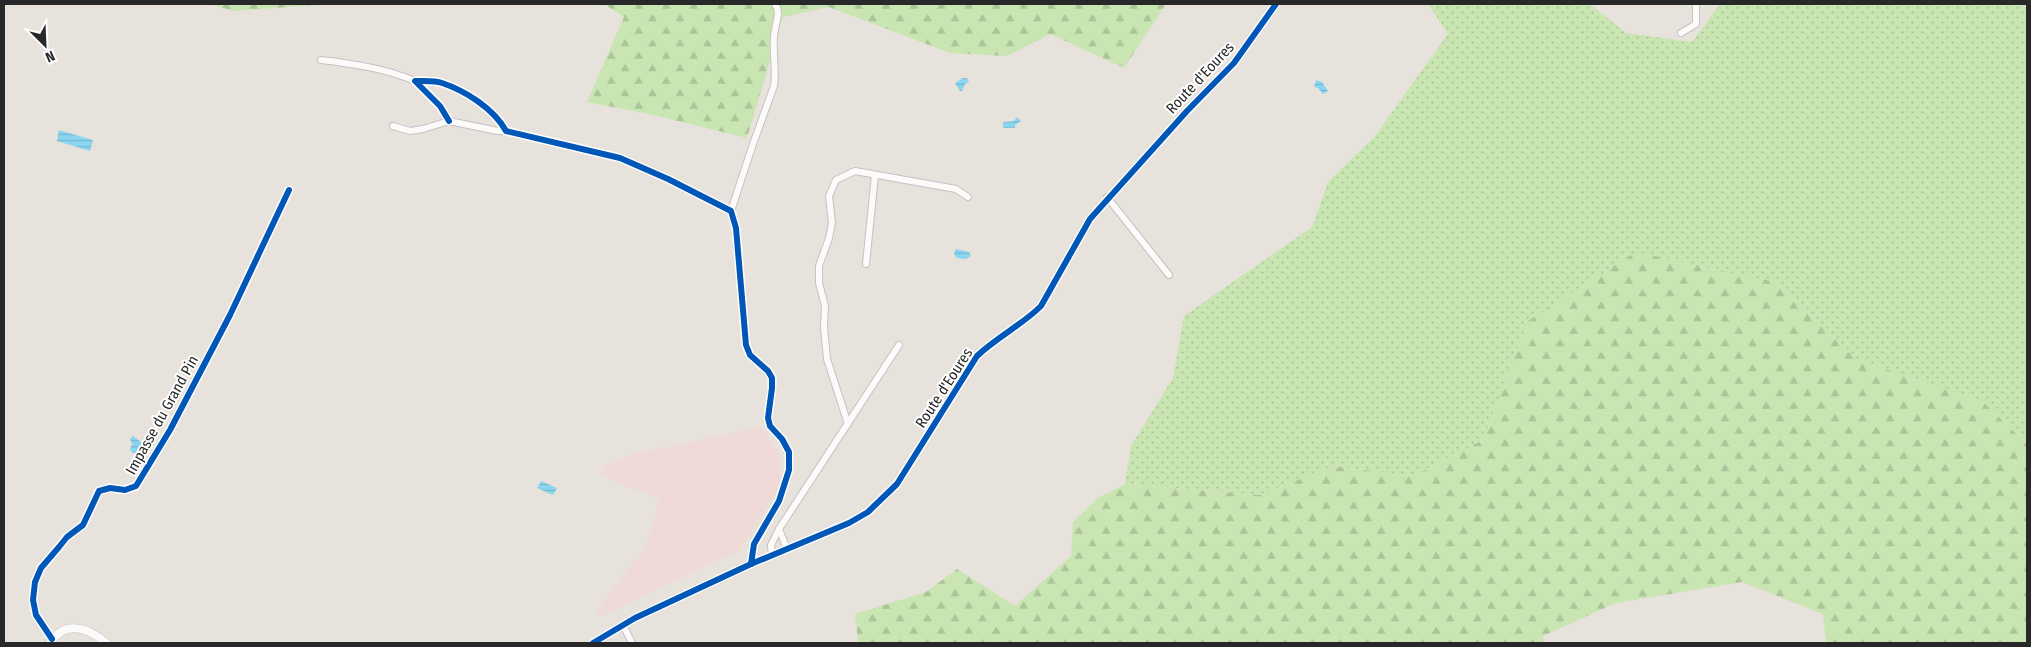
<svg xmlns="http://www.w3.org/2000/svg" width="2031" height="647" viewBox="0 0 2031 647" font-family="'Fira Sans Condensed',sans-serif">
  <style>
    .medical { fill: #efdad8 }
    .grass { fill: url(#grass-dots) }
    .forest { fill: url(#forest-firs) }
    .water { fill: url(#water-rules) }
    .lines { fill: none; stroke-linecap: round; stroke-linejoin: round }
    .minor-casing { stroke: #c4c2c3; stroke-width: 8 }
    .tertiary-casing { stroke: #c4c2c3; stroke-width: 9 }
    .minor { stroke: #fcfbfa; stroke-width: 6 }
    .tertiary { stroke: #fcfbfa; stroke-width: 8 }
    .cycleway-casing { stroke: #fff; stroke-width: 9 }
    .cycleway { stroke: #0057b8; stroke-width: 6 }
    .labels { text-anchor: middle; stroke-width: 4; stroke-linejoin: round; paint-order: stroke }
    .street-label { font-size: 15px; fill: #282828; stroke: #fff }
  </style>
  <defs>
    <pattern id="grass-dots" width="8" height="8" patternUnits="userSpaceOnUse" patternTransform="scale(1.25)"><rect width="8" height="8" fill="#c8e5b2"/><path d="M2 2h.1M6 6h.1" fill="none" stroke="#acc499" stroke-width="1.8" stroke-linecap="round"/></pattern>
    <pattern id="forest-firs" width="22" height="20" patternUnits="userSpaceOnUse" patternTransform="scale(1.25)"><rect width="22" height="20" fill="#c8e5b2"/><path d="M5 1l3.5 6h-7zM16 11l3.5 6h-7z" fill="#acc499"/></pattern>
    <pattern id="water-rules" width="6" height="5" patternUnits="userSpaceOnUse" patternTransform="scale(1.25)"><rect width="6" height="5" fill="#8ad5f0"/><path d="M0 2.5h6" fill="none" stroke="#77b7ce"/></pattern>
  </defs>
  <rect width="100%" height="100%" fill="#e8e2dc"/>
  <polygon class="medical" points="761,427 779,453 780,481 774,495 740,550 601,616 596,613 638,556 642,556 644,553 660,499 601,476 603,466 634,454"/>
  <polygon class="grass" points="1428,4 1590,4 1626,33 1692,42 1720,4 2027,4 2027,444 1983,402 1856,359 1775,282 1529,321 1483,440 1413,476 1333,466 1260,495 1125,484 1131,446 1173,378 1184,316 1312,227 1328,182 1374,137 1448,34"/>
  <g class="forest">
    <polygon points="210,4 328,4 233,11"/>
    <polygon points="604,4 1166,4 1124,68 1050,34 1007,56 950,53 829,7 783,17 747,138 654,115 587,102 624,17"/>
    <polygon points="1636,252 1775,282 1856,359 1983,402 2027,444 2027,643 1826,643 1823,614 1742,582 1616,603 1543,636 1544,643 858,643 855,614 926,592 957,569 1015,606 1071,556 1073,522 1098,498 1125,484 1260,495 1333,466 1413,476 1483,440 1528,321"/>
  </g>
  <g class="water">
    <polygon points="963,78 967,78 969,82 965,84 962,91 960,91 955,83"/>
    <polygon points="1316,80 1322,82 1328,91 1323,94 1318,88 1314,87"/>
    <polygon points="1017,117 1021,121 1015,125 1015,128 1003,128 1003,122 1014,121"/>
    <polygon points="59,130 93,140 90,151 57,141"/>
    <polygon points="956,249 969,252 971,256 966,259 957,258 954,254"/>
    <polygon points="133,436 141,442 143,450 141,453 133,453 130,450 132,444 130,439"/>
    <polygon points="541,481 557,488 553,495 537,488"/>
  </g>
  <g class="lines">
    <g class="minor-casing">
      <g id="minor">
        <polyline points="1681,33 1696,24 1696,4"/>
        <path d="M 321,60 C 354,64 384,68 415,81"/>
        <path d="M 449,121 L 440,106 L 415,81 C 423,81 434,80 442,83 C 466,91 494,109 506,131 L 620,158 L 668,179 L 731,211 L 736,228 L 746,345 L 750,355 L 768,371 L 772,378 L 772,388 L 768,418 L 770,426 L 782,439 L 789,452 L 789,470 L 779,501 L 754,544 L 751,564"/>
        <polyline points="393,126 410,131 423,129 449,121 498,131 506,131"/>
        <polyline points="1107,197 1169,275"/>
        <path d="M 731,211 L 753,144 L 774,86 C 777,67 771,49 775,30 C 776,21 781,12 775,4"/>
        <polyline points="866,264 875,175"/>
        <polyline points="848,424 827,359 824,327 825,306 819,283 819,266 829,238 832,223 829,196 836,180 855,171 956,189 968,197"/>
        <polyline points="779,529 787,549"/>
        <polyline points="772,556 771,545 779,529 899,345"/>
        <polyline points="623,625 632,643"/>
        <polyline points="52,639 36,615 33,600 35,582 41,568 59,547 67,537 83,525 99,491 110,488 125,490 136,486 170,430 230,315 289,190"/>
      </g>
    </g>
    <g class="tertiary-casing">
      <g id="tertiary">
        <path d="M 50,643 C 65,619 89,628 106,643"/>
        <path d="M 593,643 L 635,618 L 751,564 L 849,523 L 868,512 L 897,484 L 977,356 C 997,337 1022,325 1041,306 L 1090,219 L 1187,111 L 1234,63 L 1276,4"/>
      </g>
    </g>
    <use href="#minor" class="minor"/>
    <use href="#tertiary" class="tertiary"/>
    <g class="cycleway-casing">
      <g id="cycleway">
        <path d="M 449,121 L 440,106 L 415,81 C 423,81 434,80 442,83 C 466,91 494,109 506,131 L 620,158 L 668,179 L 731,211 L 736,228 L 746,345 L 750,355 L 768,371 L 772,378 L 772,388 L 768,418 L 770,426 L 782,439 L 789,452 L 789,470 L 779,501 L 754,544 L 751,564"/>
        <polyline points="52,639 36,615 33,600 35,582 41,568 59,547 67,537 83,525 99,491 110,488 125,490 136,486 170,430 230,315 289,190"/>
        <path d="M 593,643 L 635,618 L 751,564 L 849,523 L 868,512 L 897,484 L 977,356 C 997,337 1022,325 1041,306 L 1090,219 L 1187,111 L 1234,63 L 1276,4"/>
      </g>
    </g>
    <use href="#cycleway" class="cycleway"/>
  </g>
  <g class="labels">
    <g class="street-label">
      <text transform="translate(1200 78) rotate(-47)" y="5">Route d'Eoures</text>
      <text transform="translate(944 388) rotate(-57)" y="5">Route d'Eoures</text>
      <text transform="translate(162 415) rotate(-61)" y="5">Impasse du Grand Pin</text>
    </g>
  </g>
  <rect width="2031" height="647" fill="none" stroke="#282828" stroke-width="10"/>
  <g transform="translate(45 45) rotate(156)" stroke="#ffffff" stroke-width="4" paint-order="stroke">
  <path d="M0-4L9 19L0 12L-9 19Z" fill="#282828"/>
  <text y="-8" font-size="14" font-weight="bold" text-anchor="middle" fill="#282828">N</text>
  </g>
</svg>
